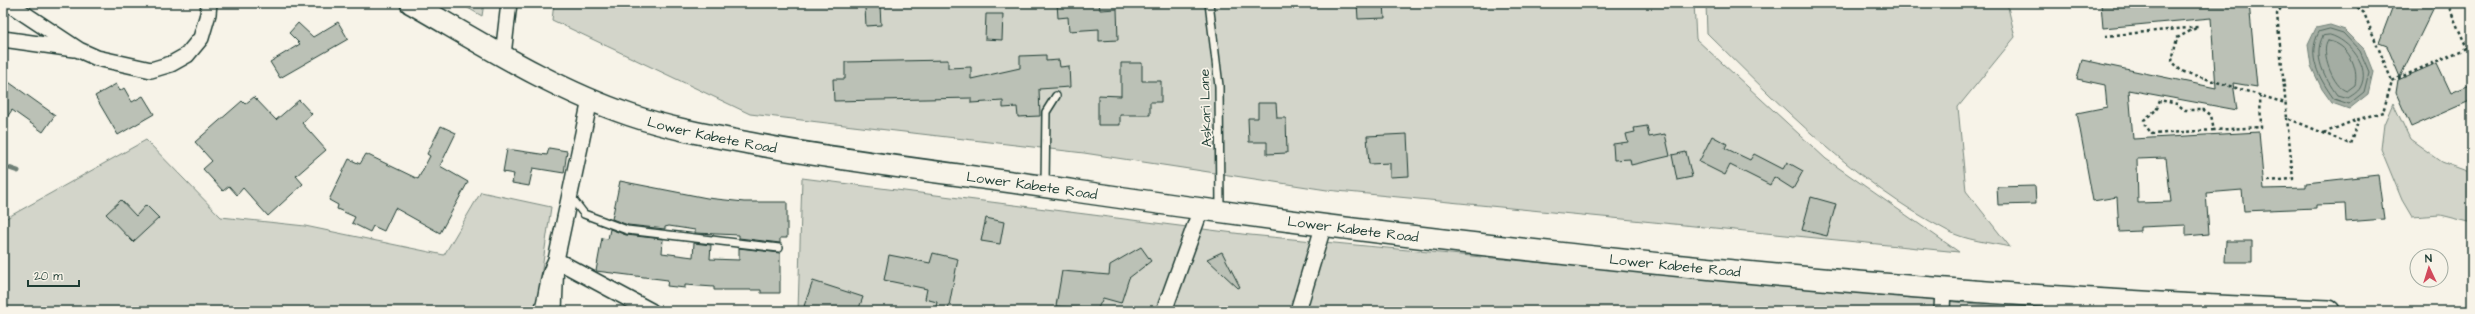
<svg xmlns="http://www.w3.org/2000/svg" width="2475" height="314" viewBox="0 0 2475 314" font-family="'Architects Daughter',sans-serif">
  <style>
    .green { fill: #d3d5ca; stroke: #79897f }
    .water { fill: #a4ada3; stroke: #6f8077 }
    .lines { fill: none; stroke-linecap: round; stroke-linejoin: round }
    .shore { stroke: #546a60; stroke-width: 1 }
    .stream { stroke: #6f8077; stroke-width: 5 }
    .building { fill: #bbc1b6; stroke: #1f3d34; fill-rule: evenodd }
    .lane-casing { stroke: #1f3d34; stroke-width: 10 }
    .street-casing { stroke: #1f3d34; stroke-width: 18 }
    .secondary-casing { stroke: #1f3d34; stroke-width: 24 }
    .path { stroke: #1f3d34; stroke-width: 2.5; stroke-dasharray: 3 3; stroke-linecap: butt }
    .lane { stroke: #f7f3e8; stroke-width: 7 }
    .street { stroke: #f7f3e8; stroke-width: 15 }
    .secondary { stroke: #f7f3e8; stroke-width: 21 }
    .labels { text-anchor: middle; stroke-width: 3.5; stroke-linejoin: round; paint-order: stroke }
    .street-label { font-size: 14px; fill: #1f3d34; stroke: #f7f3e8 }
  </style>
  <rect width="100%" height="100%" fill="#f7f3e8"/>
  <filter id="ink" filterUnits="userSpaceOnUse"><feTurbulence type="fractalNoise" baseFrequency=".025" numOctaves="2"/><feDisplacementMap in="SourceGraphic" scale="8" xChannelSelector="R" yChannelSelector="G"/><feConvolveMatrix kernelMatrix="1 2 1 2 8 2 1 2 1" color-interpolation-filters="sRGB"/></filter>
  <g filter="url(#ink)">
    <g class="green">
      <polygon points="459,3 484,3 482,16"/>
      <polygon points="554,3 1694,3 1696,39 1826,159 1959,252 1327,190 1084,153 750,114 552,20"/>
      <path d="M 1706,3 L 2007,3 L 2015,37 L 1958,107 L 1966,191 L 2010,247 C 1992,243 1964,240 1948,231 C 1855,183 1781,106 1707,33 Z"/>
      <polygon points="2393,103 2410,139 2442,162 2472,173 2472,223 2440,215 2412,217 2402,200 2381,149 2384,124"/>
      <polygon points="146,140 221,217 305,226 444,255 481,192 551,207 536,311 3,311 3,220"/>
      <polygon points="802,178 1250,235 2008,307 2093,311 798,311"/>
    </g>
    <polygon class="water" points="2330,25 2345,30 2364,49 2373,72 2368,94 2349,109 2332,103 2322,89 2311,66 2308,45 2316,28"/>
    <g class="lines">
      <g class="shore">
        <path d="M 2330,29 L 2343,33 L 2360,51 L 2369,72 L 2364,92 L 2349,104 L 2334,99 C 2319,78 2306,56 2319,32 Z"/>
        <path d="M 2330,35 C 2349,40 2372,67 2360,88 C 2358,92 2351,96 2348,98 L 2337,95 C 2325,78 2312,56 2323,36 Z"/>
        <path d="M 2328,41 C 2348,43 2359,68 2355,85 L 2347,91 C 2334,89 2319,51 2328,41 Z"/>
      </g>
      <polyline class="stream" points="3,166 18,171"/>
    </g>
    <g class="building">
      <polygon points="1057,3 1099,3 1100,10 1117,9 1118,40 1099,41 1099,29 1069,31 1068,17 1058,18"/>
      <polygon points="1357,3 1384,3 1385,18 1358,19"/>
      <path d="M 2117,3 L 2249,3 L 2257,87 L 2233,83 L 2237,110 L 2129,90 L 2133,139 L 2259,132 L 2264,189 L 2306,188 L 2306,183 L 2378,175 L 2384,219 L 2346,222 L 2345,204 L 2316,205 L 2316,208 L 2244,211 L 2242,190 L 2206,193 L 2209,234 L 2186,236 L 2186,225 L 2140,227 L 2140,231 L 2119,232 L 2117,197 L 2093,201 L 2077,113 L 2107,107 L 2105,85 L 2077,79 L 2082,60 L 2216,88 L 2211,18 L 2103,28 L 2101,4 ZM 2166,158 L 2171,202 L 2138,203 L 2137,159 Z"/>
      <polygon points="2394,3 2436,3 2400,77 2387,46 2379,43"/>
      <polygon points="880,6 881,25 866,26 865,7"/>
      <polygon points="986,14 1003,14 1002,40 985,39"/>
      <polygon points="338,22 348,39 280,78 270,62 300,44 289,33 298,23 313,37"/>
      <polygon points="1046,55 1046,61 1059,60 1060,67 1069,66 1070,87 1039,89 1040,116 1018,117 1017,107 1003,108 1003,101 971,103 971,98 834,101 833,79 845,79 845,62 948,60 948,68 971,67 971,79 1020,68 1020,56"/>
      <polygon points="1121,63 1142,63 1142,81 1161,81 1161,102 1150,102 1150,115 1120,115 1120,125 1098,125 1098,95 1121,96"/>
      <polygon points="2437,63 2451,93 2472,84 2472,100 2411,127 2396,93 2398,80"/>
      <polygon points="3,78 55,115 43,132 12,110 3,123"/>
      <polygon points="116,84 120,91 124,88 132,102 143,96 154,114 118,135 95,96"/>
      <polygon points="254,97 276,120 299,100 312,114 302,123 326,150 296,176 303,184 268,216 243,188 237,195 229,186 223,191 203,169 212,161 195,142 242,101 245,104"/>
      <polygon points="1258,103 1276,103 1277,118 1286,118 1287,153 1267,154 1267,142 1249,142 1248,118 1258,118"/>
      <polygon points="441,126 456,133 440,166 468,182 440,233 395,208 384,231 373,226 370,232 352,223 355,217 337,209 338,205 329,200 349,159 360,164 366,154 418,179 430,156 427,154"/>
      <polygon points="1647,126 1649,137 1665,134 1670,156 1631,165 1630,159 1614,160 1613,144 1628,142 1626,134 1635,132 1634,128"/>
      <polygon points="1407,134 1409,176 1390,177 1390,163 1369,164 1367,136"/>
      <polygon points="1712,136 1727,144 1725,148 1750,160 1754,154 1783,169 1787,162 1803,171 1793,189 1774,177 1770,185 1730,165 1725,175 1699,162"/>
      <polygon points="549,148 567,151 564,173 533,168 529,186 512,183 514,174 503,172 507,149 547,155"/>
      <polygon points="1686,152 1692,177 1677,180 1672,155"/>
      <polygon points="620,181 707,198 744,202 787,202 787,238 780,238 780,243 739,238 739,235 695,233 695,230 669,226 665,227 665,229 628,225 612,219"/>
      <polygon points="2035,186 2036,204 1998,205 1997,187"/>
      <polygon points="1811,197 1836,204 1827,236 1802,230"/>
      <polygon points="121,200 136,216 146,205 159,218 133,242 106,214"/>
      <polygon points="986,218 1004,222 1000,244 981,241"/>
      <polygon points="610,229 626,235 663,239 662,253 693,257 694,243 711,245 710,259 739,260 739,248 780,253 780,293 761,293 761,290 714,290 714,287 685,285 685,288 667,286 668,280 596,271 602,238 608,239"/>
      <polygon points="2226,241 2252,241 2252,262 2225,262"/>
      <polygon points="1141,247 1151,261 1129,278 1121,303 1103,298 1097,310 1056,306 1062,271 1109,275 1110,265"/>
      <polygon points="1222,252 1240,287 1238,288 1207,259"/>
      <polygon points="933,253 958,259 948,311 935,311 937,302 925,299 927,289 884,280 889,255 930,263"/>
      <polygon points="813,281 863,297 858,311 821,311 804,306"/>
    </g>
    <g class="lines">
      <g class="lane-casing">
        <g id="lane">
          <polyline points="1209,3 1219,86 1220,210"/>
          <polyline points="1045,184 1046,112 1056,96"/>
          <polyline points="571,197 584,214 627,230 779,248"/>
        </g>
      </g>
      <g class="street-casing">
        <g id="street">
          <polyline points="8,3 79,50 97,58 151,70 171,64 187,55 201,38 208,14 209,3"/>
          <polyline points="3,39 74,49"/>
          <polyline points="503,55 509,3"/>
          <path d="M 542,311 C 548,294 547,275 556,260 L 651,311"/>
          <polyline points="554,311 556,260 590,100"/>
          <polyline points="1164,311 1201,209"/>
          <polyline points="1298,311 1324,224"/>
          <polyline points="1942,311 1943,287"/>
        </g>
      </g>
      <g class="secondary-casing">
        <g id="secondary">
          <path id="s1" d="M 411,3 C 481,43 553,89 630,115 C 671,129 712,136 754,144 C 861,164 968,175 1075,191 C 1491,252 1910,295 2329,311"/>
        </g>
      </g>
      <g class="path">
        <polyline points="2284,3 2277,14 2287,118 2350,144 2359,119 2383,112 2392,81 2467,48 2472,55"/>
        <polyline points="2353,3 2364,13 2392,81"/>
        <polyline points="2447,3 2467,48"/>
        <polyline points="2105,36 2198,27 2177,38 2172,61 2181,71 2285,103"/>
        <polyline points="2214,130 2152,134 2145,125 2144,120 2156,110 2160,100 2177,104 2185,110 2204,110 2211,115 2214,130 2261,127 2260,96"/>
        <polyline points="2324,133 2358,119"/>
        <polyline points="2268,181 2293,179 2287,118"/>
      </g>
      <use href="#lane" class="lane"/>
      <use href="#street" class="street"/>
      <use href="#secondary" class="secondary"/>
    </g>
  </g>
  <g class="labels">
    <g class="street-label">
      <text transform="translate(1205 108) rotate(-92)" y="5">Askari Lane</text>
      <text dy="5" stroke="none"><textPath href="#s1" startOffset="331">Lower Kabete Road</textPath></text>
      <text dy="5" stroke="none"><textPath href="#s1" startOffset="655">Lower Kabete Road</textPath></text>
      <text dy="5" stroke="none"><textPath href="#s1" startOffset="979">Lower Kabete Road</textPath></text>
      <text dy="5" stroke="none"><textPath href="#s1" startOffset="1303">Lower Kabete Road</textPath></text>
    </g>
  </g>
  <rect width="2475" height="314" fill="none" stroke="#f7f3e8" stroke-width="16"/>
  <rect x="8" y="8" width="2459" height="298" fill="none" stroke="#1f3d34" stroke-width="1.5" filter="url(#ink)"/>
  <g transform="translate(2429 268) rotate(356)"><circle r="19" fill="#f7f3e8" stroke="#a1aaa0"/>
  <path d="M0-3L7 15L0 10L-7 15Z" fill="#d1495b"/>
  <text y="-6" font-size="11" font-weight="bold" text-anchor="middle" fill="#1f3d34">N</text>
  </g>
  <path d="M28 280v6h51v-6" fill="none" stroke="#1f3d34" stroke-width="2"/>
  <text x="34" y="280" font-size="12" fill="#1f3d34" stroke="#f7f3e8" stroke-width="3" paint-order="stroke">20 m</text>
</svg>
